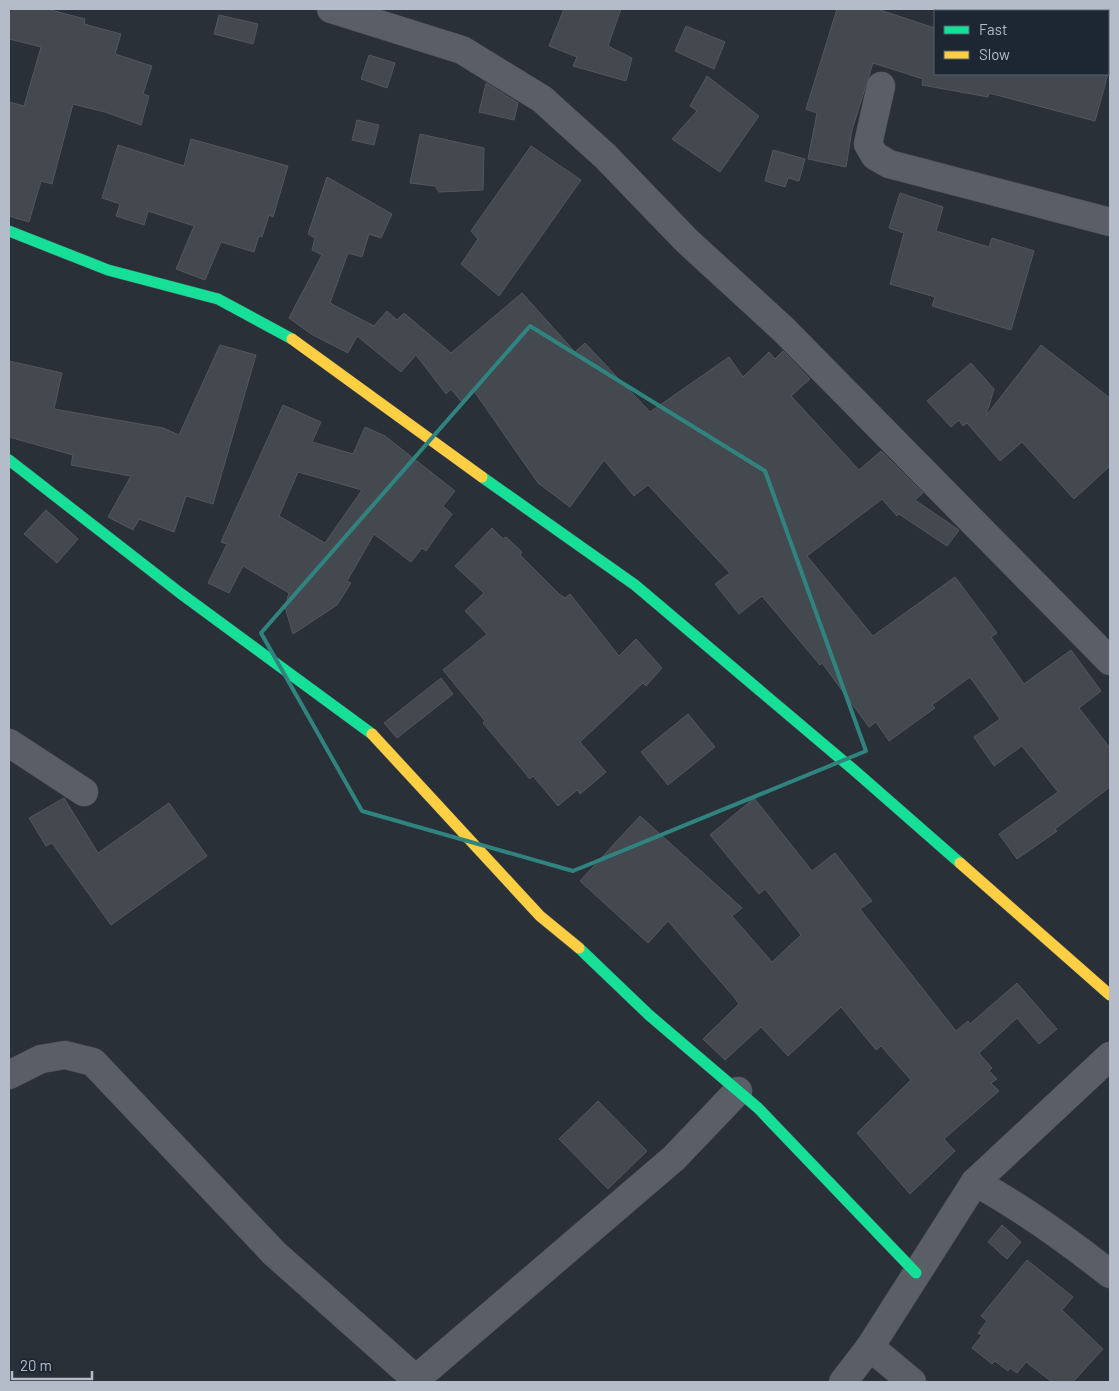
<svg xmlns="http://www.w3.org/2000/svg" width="1119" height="1391" viewBox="0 0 1119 1391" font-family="Barlow,sans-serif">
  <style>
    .building { fill: #444950; stroke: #52575f; fill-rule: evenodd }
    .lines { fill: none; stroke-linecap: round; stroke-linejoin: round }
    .street-casing { stroke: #484c53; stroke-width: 29 }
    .fast-casing { stroke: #484c53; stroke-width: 12 }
    .slow-casing { stroke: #484c53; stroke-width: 12 }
    .street { stroke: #5a5e66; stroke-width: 28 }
    .fast { stroke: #16e098; stroke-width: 11 }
    .slow { stroke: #ffcf43; stroke-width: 11 }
    .marked { fill: none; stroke: #308480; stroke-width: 4; stroke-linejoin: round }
  </style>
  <rect width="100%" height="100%" fill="#2a3038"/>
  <g class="building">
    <polygon points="9,9 47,9 85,19 84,24 121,34 115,54 152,66 143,94 149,96 141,125 105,112 73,104 52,184 41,181 29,222 9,216 9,102 24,106 41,47 9,39"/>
    <polygon points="564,9 621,9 608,46 632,58 626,81 573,66 577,57 549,46"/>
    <polygon points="837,9 877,9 935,28 935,74 1108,74 1095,121 989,93 988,97 922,85 923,79 873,63 852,130 846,167 808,159 817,113 806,109"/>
    <polygon points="219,15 258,24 253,44 214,34"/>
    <polygon points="686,26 725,42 714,69 675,51"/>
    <polygon points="369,55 395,63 387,88 361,79"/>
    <polygon points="707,76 759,116 720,172 672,139 697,111 690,106"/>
    <polygon points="486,83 518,103 514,120 479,112"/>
    <polygon points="357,120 379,125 374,145 352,140"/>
    <polygon points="420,134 484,148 483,190 439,192 435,186 410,183"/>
    <polygon points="191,139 288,166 273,217 269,215 262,237 259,236 254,252 221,242 205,280 176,269 194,226 148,211 144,225 116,216 120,204 102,198 118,145 184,166"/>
    <polygon points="531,146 581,180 499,296 461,264 478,239 471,231"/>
    <polygon points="773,150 805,159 799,181 788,178 785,187 765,181"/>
    <polygon points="327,177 392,214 381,238 369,234 362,257 348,253 330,303 374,326 387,311 397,320 404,313 451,353 522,293 575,352 585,343 650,412 729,357 743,377 769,352 775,359 783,351 810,379 791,396 859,470 881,451 923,493 915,500 959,530 947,546 899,514 897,516 882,499 807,556 873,636 955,577 997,633 991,637 1024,684 1071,650 1101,691 1079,708 1110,748 1110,787 1055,829 1057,831 1017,859 999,834 1058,792 1022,746 994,766 974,737 1000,719 970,677 932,705 935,708 889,741 876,722 869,727 822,663 820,665 762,596 739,614 715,584 730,573 648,485 634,496 604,460 570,507 538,483 474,391 461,401 451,389 446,394 416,355 401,372 357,336 348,353 311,334 289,318 322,255 312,250 315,238 308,234"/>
    <polygon points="900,193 943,207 936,231 989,247 992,238 1034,251 1011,330 932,306 935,297 890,284 904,233 889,228"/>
    <polygon points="220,345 256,355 213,504 186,496 174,532 139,519 133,530 108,517 131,476 71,465 73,455 9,437 9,361 62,373 54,409 163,428 179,435"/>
    <polygon points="1041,345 1110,398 1110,466 1074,499 1022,442 1000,461 967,423 963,426 959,420 951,427 927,401 971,363 994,389 986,416"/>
    <path d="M 283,405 L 321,422 L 312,442 L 353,454 L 365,427 L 385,436 L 455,491 L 443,506 L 452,514 L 426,551 L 422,548 L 411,562 L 374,534 L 347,581 L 351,583 L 337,605 L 293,634 L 285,607 L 289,593 L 243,566 L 229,593 L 208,583 L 227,544 L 221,542 ZM 298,472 L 362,490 L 325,543 L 279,516 Z"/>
    <polygon points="46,510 78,539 57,563 24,534"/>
    <polygon points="492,528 503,539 506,537 522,552 520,555 559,594 565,598 570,594 619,656 636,639 662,668 646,686 643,683 580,742 606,772 580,794 577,790 558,806 533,776 530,779 483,723 485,721 443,670 487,634 465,611 484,593 455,566"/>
    <polygon points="441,678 453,694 397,738 384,723"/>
    <polygon points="688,714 715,747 668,785 641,752"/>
    <polygon points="64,798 98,853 169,803 207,856 111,925 52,843 46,846 29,818"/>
    <polygon points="754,798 812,871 835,853 872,901 860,909 956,1031 968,1021 970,1024 1017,983 1057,1029 1039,1044 1017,1018 979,1053 992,1068 989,1071 997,1079 991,1083 999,1091 944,1139 955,1151 910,1194 857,1133 911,1080 881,1046 876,1050 841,1007 788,1056 761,1027 725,1060 703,1039 739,1004 734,997 668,921 648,943 580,881 640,816 742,908 732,916 772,962 801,935 765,889 759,894 710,835"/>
    <polygon points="598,1101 647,1151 608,1189 559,1139"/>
    <polygon points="1002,1225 1021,1242 1007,1259 988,1242"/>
    <polygon points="1027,1260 1073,1297 1062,1310 1103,1349 1073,1382 1052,1382 1026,1362 1017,1373 1010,1368 1008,1371 995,1361 992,1364 972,1348 982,1335 978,1333 987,1321 981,1316"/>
  </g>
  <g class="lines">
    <g class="street-casing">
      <g id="street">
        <polyline points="331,9 462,50 542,99 605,156 687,241 783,329 1110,661"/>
        <polyline points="881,86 868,144 875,156 889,164 1110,222"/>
        <polyline points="9,743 84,792"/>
        <polyline points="9,1075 41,1059 65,1055 93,1062 274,1253 419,1382"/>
        <path d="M 975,1182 C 1024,1209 1067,1240 1110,1274"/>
        <polyline points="870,1347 912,1382"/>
        <polyline points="417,1382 416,1379 674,1158 738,1091"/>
        <polyline points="843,1382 870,1347 975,1182 1110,1056"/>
      </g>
    </g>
    <g class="fast-casing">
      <g id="fast">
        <polyline points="9,231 108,270 218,299 292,339"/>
        <polyline points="9,460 180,593 372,734"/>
        <polyline points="482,477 635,585 855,771 960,863"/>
        <polyline points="579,948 649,1015 758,1108 916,1273"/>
      </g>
    </g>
    <g class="slow-casing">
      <g id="slow">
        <polyline points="292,339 482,477"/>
        <polyline points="372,734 540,916 579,948"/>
        <polyline points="960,863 1110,995"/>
      </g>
    </g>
    <use href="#street" class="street"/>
    <use href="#fast" class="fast"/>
    <use href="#slow" class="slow"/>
  </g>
  <path class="marked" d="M 530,326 L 765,471 L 866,751 L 573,871 L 362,811 L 261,633 Z"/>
  <rect width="1119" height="1391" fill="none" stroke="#b4bcc9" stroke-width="20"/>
  <rect x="934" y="10" width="175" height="65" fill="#1d2633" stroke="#59626f"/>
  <rect x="944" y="26" width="25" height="8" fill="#16e098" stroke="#59626f"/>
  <text x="979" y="35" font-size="15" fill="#b4bcc9">Fast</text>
  <rect x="944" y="51" width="25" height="8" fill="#ffcf43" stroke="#59626f"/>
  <text x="979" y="60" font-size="15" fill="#b4bcc9">Slow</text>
  <path d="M12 1371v8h80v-8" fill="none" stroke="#b4bcc9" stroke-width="2.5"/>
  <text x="20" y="1371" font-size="15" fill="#b4bcc9" stroke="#1d2633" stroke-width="4" paint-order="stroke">20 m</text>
</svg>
